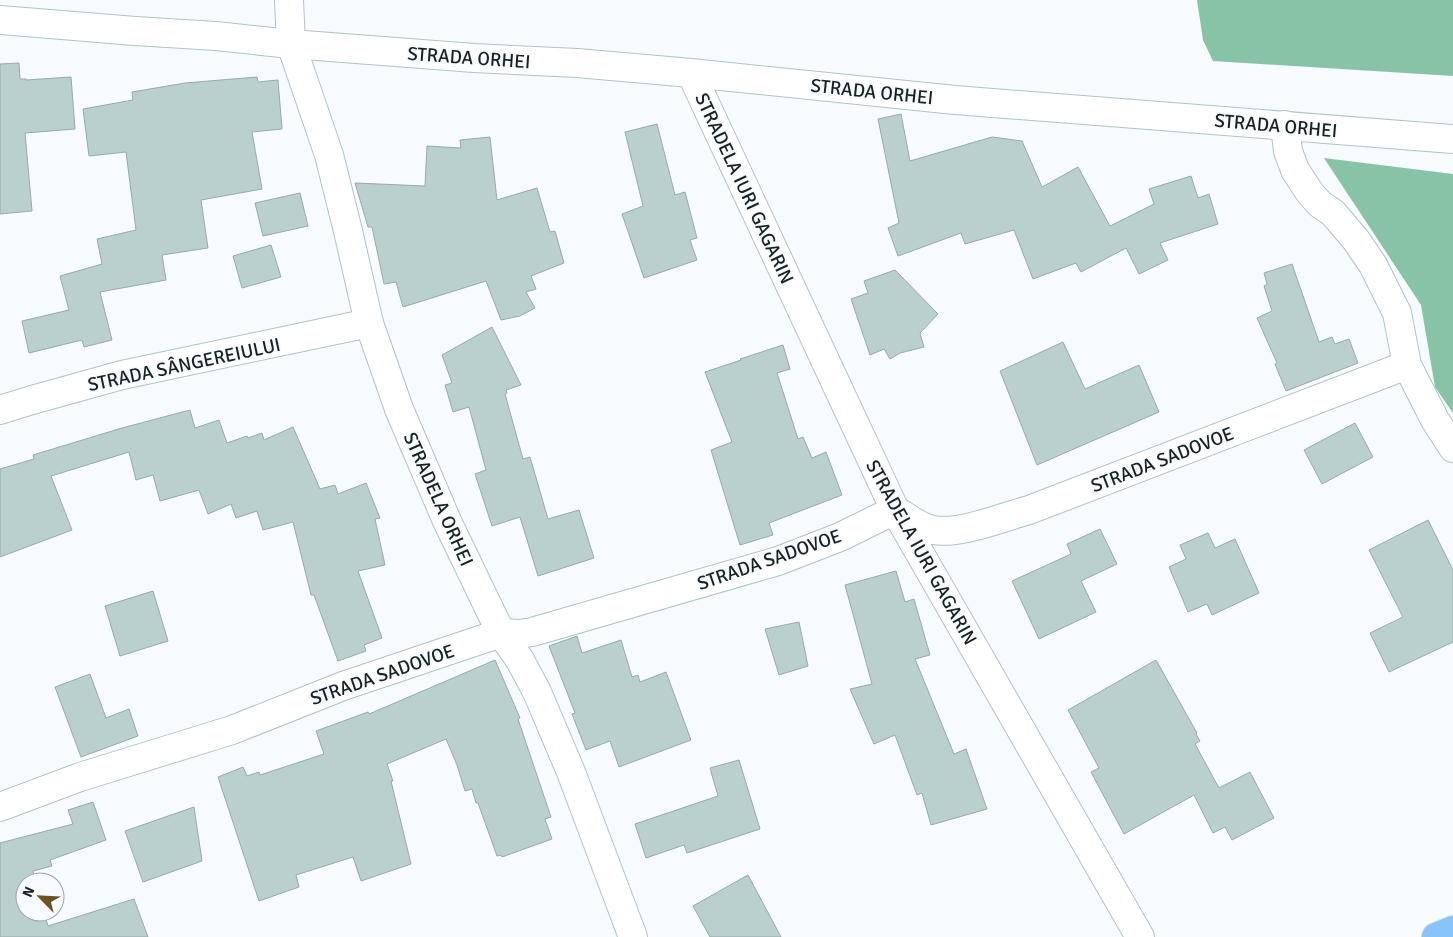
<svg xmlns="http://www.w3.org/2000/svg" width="1453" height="937" viewBox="0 0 1453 937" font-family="Signika,sans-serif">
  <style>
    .forest { fill: #88c2a7 }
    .building { fill: #b9d0cf; stroke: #95abaa }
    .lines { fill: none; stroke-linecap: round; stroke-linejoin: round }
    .minor-casing { stroke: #afc3cb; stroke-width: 30 }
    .tertiary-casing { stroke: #afc3cb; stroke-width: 30 }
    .primary-casing { stroke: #d6d7d7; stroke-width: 30 }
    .minor { stroke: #fff; stroke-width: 28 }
    .tertiary { stroke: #fff; stroke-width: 28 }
    .primary { stroke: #86c4f9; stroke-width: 28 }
    .labels { text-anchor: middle; stroke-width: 4; stroke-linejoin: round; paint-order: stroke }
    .street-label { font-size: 19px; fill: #192123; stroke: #f7fbfd }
  </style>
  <rect width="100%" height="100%" fill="#f7fbfd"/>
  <g class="forest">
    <polygon points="1197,0 1453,0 1453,76 1213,61 1203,40"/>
    <polygon points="1324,158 1453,174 1453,413 1435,387 1421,305"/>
  </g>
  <g class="building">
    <polygon points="19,63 20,79 26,79 26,80 71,77 75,129 25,133 32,211 0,214 0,64"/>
    <polygon points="257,77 258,82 278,80 282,129 252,132 262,189 201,200 208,248 162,255 166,280 100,292 112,340 84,347 82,340 29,353 22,321 69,310 60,276 102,264 97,239 136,230 126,152 89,156 83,109 133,100 132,92 185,83"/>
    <polygon points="901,114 910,161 992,137 1022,141 1042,187 1078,167 1110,226 1154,204 1149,189 1191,176 1198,198 1209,194 1218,224 1160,243 1168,260 1139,274 1126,248 1081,272 1076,263 1033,279 1014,230 965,244 961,233 898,256 888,228 899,223 878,119"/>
    <polygon points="657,124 675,195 685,192 697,238 690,240 697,260 644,278 622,214 643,206 625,132"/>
    <polygon points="490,137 497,200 537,188 550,232 555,231 564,263 531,276 536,289 526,292 535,308 520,316 501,320 486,281 403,307 396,282 384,284 372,227 368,227 355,183 425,186 427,146 461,148 460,140"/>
    <polygon points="300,193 308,226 263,236 255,203"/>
    <polygon points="271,245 281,277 242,288 233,256"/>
    <polygon points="1292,264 1319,342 1332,337 1335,344 1349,339 1358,363 1286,391 1275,364 1277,363 1257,318 1272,311 1264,286 1267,284 1264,273"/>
    <polygon points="895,270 938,314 920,333 924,347 900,353 890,359 884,349 870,355 851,299 868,293 864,281"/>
    <polygon points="492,327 521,385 506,390 507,393 505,394 523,459 530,457 548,519 579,510 594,558 538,576 520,517 492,526 475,474 486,470 469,407 453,412 445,385 452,383 442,355"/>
    <polygon points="1063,342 1085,389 1139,365 1159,412 1037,465 1000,371"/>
    <polygon points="783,345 790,369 777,373 798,439 803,437 812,458 826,452 842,495 769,523 773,535 740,545 711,450 732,442 705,372 741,360 740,359"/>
    <polygon points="190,410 195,428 219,420 227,443 247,436 248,438 262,433 264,440 293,427 320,489 335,485 338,494 366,483 380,518 375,519 385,565 358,571 382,638 364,645 366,651 338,661 314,595 311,595 293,522 263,530 257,511 236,518 231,504 208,514 199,490 160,501 153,475 136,480 129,452 51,476 72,530 0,557 0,469 34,459 33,455 122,428"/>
    <polygon points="1355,423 1373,457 1322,484 1304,450"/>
    <polygon points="1428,520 1453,570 1453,642 1389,672 1370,633 1403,617 1369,550"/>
    <polygon points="1100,529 1117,564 1081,581 1096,612 1039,639 1012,581 1071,554 1067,544"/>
    <polygon points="1208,533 1215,548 1235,539 1259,593 1212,615 1207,604 1188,612 1169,567 1186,559 1180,545"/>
    <polygon points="896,571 905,602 914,599 930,655 915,659 954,754 966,749 987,809 931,825 922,793 917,795 895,735 874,744 850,689 872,684 845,585"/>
    <polygon points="153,591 168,641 120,656 105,606"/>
    <polygon points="799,622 808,666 779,675 765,629"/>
    <polygon points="577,636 582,653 621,640 632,677 638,675 640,682 666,672 691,740 619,767 610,741 586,750 572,714 575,713 549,646"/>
    <polygon points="495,660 520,718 518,719 551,817 545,819 552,839 502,857 501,855 497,856 478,803 476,803 472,789 465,791 457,765 446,739 387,764 393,781 391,781 411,864 361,881 353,857 296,875 299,887 259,901 218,777 243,767 247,776 259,772 260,775 324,754 316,731 368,712 369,714"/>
    <polygon points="1156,660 1197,733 1196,734 1200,741 1195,744 1219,788 1250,772 1274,818 1232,840 1225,827 1213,833 1194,795 1124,834 1091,772 1099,768 1068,710"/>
    <polygon points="90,674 106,718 129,709 138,736 81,757 55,687"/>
    <polygon points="739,760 760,829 687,853 684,845 646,858 635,824 718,796 710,768"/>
    <polygon points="93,802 106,840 50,860 52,866 33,871 36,882 25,882 25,912 44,912 48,926 134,899 148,937 0,937 0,843 73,824 68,810"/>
    <polygon points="194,807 202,861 143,882 125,831"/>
    <polygon points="748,875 781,937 710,937 693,906"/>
  </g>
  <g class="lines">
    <g class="minor-casing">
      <g id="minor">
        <polyline points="289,0 291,44 329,155 348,231 369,323 399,409 447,521 501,633 520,660 537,692 571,772 633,937"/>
        <polyline points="691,73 895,510 1140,937"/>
        <polyline points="1285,125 1288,151 1295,170 1310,193 1320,204 1333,213 1356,240 1373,265 1397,313 1407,365 1435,420 1453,448"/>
        <polyline points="0,410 32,400 122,375 369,323"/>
        <path d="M 0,807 L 80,777 L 232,730 L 343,686 L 501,633 L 520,634 L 532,632 L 778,561 L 840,537 L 895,510 C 907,517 920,528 933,530 C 960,535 1003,517 1029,510 L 1407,365"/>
      </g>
    </g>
    <g class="tertiary-casing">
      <polyline id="tertiary" points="0,20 135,31 216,36 291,44 474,58 577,63 691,73 955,100 1453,139"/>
    </g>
    <g class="primary-casing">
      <polyline id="primary" points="1436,937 1453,930"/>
    </g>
    <use href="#minor" class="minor"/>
    <use href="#tertiary" class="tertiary"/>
    <use href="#primary" class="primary"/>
  </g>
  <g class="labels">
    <g class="street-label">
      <text transform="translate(469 57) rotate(4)" y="7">STRADA ORHEI</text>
      <text transform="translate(872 91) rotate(6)" y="7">STRADA ORHEI</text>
      <text transform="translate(1276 125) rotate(5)" y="7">STRADA ORHEI</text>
      <text transform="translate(745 188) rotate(65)" y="7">STRADELA IURI GAGARIN</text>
      <text transform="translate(184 364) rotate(-12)" y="7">STRADA SÂNGEREIULUI</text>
      <text transform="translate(1162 459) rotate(-21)" y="7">STRADA SADOVOE</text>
      <text transform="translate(439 499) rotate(66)" y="7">STRADELA ORHEI</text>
      <text transform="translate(922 552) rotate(61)" y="7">STRADELA IURI GAGARIN</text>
      <text transform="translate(769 559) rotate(-19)" y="7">STRADA SADOVOE</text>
      <text transform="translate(382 674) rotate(-19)" y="7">STRADA SADOVOE</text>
    </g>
  </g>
  <g transform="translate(40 897) rotate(294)"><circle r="24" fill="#f7fbfd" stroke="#9ea4a6"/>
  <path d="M0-4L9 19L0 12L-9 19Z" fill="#6b5123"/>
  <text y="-8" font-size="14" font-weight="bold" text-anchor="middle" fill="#192123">N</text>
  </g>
</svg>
